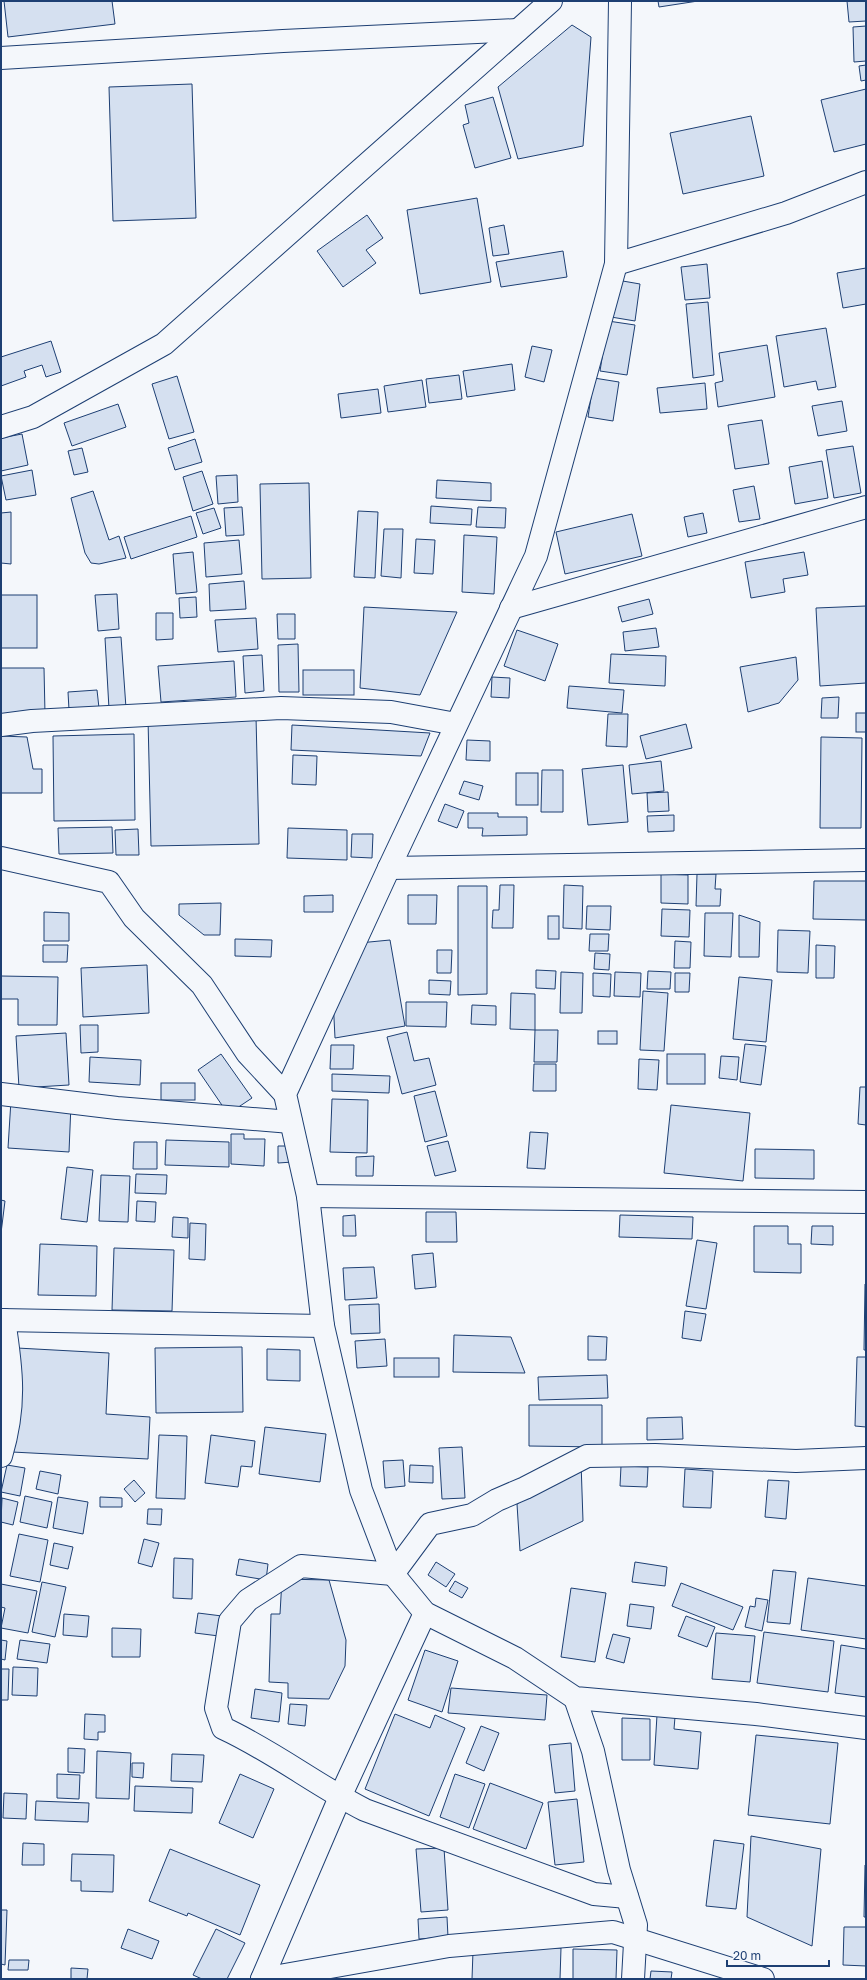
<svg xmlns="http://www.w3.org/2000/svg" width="867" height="1980" viewBox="0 0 867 1980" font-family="'Golos Text',sans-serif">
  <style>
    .building { fill: #d5e0f0; stroke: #1d3f73 }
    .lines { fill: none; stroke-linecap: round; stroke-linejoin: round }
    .street-casing { stroke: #1d3f73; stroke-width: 24 }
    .secondary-casing { stroke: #1d3f73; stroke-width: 24 }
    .street { stroke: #f4f7fb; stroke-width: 22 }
    .secondary { stroke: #f4f7fb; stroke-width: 22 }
  </style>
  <rect width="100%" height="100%" fill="#f4f7fb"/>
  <g class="building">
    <polygon points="4,1 112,1 115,24 8,37"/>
    <polygon points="658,1 698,1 659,7"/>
    <polygon points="847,1 866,1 866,21 849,22"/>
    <polygon points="572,25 591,37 583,146 518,159 498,87"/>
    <polygon points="866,26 866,61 854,62 853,27"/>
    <polygon points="866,65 866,80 861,81 859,66"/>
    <polygon points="192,84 196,218 113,221 109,87"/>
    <polygon points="866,89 866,144 834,152 821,100"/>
    <polygon points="493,97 511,158 475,168 463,125 469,123 465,105"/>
    <polygon points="751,116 764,176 683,194 670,133"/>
    <polygon points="477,198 491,282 420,294 407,210"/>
    <polygon points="367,215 383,238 366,250 376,263 343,287 317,251"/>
    <polygon points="504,225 509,254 493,256 489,228"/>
    <polygon points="563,251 567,277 501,287 496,262"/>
    <polygon points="707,264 710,298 685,300 681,267"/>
    <polygon points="866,268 866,304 843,308 837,273"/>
    <polygon points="617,280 640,284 635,321 611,317"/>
    <polygon points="708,302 714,375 693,378 686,304"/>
    <polygon points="608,321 635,325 627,375 600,371"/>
    <polygon points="826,328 836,387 818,390 816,381 784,387 776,336"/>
    <polygon points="51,341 61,372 46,377 42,365 24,371 26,377 1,386 1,357"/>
    <polygon points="767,345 775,397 718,407 715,383 723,381 719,353"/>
    <polygon points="532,346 552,350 544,382 525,377"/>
    <polygon points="512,364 515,390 467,397 463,371"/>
    <polygon points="459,375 462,399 429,403 426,379"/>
    <polygon points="177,376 194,432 169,439 152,384"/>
    <polygon points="594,378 619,382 613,421 588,417"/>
    <polygon points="422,380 426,407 388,412 384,386"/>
    <polygon points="705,383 707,409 660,413 657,388"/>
    <polygon points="378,389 381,413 341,418 338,394"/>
    <polygon points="842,401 847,431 818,436 812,406"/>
    <polygon points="118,404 126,427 72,446 64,423"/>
    <polygon points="762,420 769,464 735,469 728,425"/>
    <polygon points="22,434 28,465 1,471 1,438"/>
    <polygon points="195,439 202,462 175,470 168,448"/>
    <polygon points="853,446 861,493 834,498 826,450"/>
    <polygon points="82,448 88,472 74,475 68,451"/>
    <polygon points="822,461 828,498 795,504 789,467"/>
    <polygon points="32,470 36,495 6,500 1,476"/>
    <polygon points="202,471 213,504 193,511 183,477"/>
    <polygon points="237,475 238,502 218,504 216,476"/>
    <polygon points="437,480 491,483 491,501 436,498"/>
    <polygon points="309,483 311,578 262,579 260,484"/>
    <polygon points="754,486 760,519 739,522 733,490"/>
    <polygon points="93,491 109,540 119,536 126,558 99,564 91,563 85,553 71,498"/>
    <polygon points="431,506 472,509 471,525 430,523"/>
    <polygon points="242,507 244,535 226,536 224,508"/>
    <polygon points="478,507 506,508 505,528 476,527"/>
    <polygon points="214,508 221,528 203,534 196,513"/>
    <polygon points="358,511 378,512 375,578 354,577"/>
    <polygon points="11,512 11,564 1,563 1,513"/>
    <polygon points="703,513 707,533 688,537 684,517"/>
    <polygon points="632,514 642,556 565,574 556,532"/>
    <polygon points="191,516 197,537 131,559 124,537"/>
    <polygon points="384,529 403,529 401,578 381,576"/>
    <polygon points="464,535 497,537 494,594 462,592"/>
    <polygon points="416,539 435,540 433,574 414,573"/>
    <polygon points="239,540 242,574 206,577 204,543"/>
    <polygon points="193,552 197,592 176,594 173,554"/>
    <polygon points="804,552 808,575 783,579 785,592 751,598 745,562"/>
    <polygon points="244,581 246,609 210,611 209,584"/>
    <polygon points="117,594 119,629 98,631 95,595"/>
    <rect x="1" y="595" width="36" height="53"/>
    <polygon points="196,597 197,617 180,618 179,598"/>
    <polygon points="649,599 653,614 622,622 618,607"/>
    <polygon points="866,606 866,683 820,686 816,608"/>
    <polygon points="364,607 457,612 420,695 360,688"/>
    <polygon points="156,613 173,613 173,639 156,640"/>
    <polygon points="277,614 295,614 295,639 278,639"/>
    <polygon points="256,618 258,649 218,652 215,620"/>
    <polygon points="656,628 659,647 625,651 623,632"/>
    <polygon points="517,630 558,644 545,681 504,666"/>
    <polygon points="121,637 126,708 109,709 105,638"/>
    <polygon points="298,644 299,692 279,692 278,645"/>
    <polygon points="611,654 666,656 665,686 609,683"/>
    <polygon points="262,655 264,691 245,693 243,656"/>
    <polygon points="796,657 798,680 779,703 748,712 740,667"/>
    <polygon points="234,661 236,697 161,702 158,666"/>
    <polygon points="1,668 44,668 45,714 1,715"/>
    <rect x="303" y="670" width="51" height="25"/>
    <polygon points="492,677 510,678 509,698 491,697"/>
    <polygon points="569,686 624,690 622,713 567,708"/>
    <polygon points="97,690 99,708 69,710 68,692"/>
    <polygon points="839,697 838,718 821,718 822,698"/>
    <rect x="856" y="713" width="10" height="19"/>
    <polygon points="608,714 628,714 627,747 606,746"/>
    <polygon points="256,716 259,844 151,846 148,719"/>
    <polygon points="686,724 692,748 646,759 640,736"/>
    <polygon points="292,725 430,733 421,756 291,750"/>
    <polygon points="134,734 135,820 54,821 53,736"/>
    <polygon points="1,736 27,737 33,769 42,769 42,793 1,793"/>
    <polygon points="821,737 862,738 861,828 820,828"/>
    <polygon points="467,740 490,741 490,761 466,760"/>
    <polygon points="293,755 317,756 316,785 292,784"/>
    <polygon points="661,761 664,791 632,794 629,765"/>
    <polygon points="623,765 628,822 588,825 582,769"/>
    <polygon points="542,770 563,770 563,812 541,812"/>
    <rect x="516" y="773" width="22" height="32"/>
    <polygon points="464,781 483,786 479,800 459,794"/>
    <polygon points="668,792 669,811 648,812 647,793"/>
    <polygon points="445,804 464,811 457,828 438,821"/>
    <polygon points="468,813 498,813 498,817 527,817 527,835 482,836 483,828 468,828"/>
    <polygon points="674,815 674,831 648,832 647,816"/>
    <polygon points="112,827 113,853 59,854 58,828"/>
    <polygon points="288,828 347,830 347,860 287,858"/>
    <polygon points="138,829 139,855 116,855 115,830"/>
    <polygon points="352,834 373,834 372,858 351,857"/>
    <polygon points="661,874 688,875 688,904 661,903"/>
    <polygon points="697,874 716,874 715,889 721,889 720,906 696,906"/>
    <polygon points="814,881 866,881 866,920 813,919"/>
    <polygon points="500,885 514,885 513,928 492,928 493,910 499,910"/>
    <polygon points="564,885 583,886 582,929 563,928"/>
    <polygon points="458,886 487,886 487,994 458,995"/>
    <polygon points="333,895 333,912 304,912 304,896"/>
    <polygon points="408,895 437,895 436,924 408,924"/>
    <polygon points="221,903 220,935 204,935 179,915 179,904"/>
    <polygon points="587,906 611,906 610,930 586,929"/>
    <polygon points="662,909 690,910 689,937 661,936"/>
    <polygon points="44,912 69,913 69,941 44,941"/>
    <polygon points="705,913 733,913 731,957 704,956"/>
    <polygon points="739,915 760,922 759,957 739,957"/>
    <rect x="548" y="916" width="11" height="23"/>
    <polygon points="778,930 810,931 808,973 777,972"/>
    <polygon points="590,934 609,934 608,951 589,951"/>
    <polygon points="235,939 272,940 271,957 235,956"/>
    <polygon points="390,940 405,1026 335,1038 333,998 359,943"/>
    <polygon points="675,941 691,942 690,968 674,968"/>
    <polygon points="43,945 68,945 67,962 43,962"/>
    <polygon points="816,945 835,946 834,978 816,978"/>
    <polygon points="437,950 452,950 451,973 437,973"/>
    <polygon points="595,953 610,954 609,970 594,969"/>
    <polygon points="147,965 149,1013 83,1017 81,968"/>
    <polygon points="536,970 556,971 555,989 536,988"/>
    <polygon points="648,971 671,972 670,989 647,989"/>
    <polygon points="561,972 583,973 582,1013 560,1013"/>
    <polygon points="615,972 641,973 640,997 614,996"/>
    <polygon points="593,973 611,974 610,997 593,996"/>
    <polygon points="675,973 690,973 689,992 675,992"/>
    <polygon points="1,976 58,977 57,1025 18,1025 18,999 1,999"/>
    <polygon points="739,977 772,980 766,1042 733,1039"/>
    <polygon points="429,980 451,981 450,995 429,994"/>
    <polygon points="643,991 668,993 664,1051 640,1050"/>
    <polygon points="511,993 535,994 535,1030 510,1029"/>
    <polygon points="406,1002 447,1002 446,1027 406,1026"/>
    <polygon points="472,1005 496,1006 496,1025 471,1024"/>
    <polygon points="80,1025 98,1025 98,1052 81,1053"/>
    <polygon points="535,1030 558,1030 557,1062 534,1062"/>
    <rect x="598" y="1031" width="19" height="13"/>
    <polygon points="407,1032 414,1061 429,1058 436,1085 402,1094 387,1037"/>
    <polygon points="66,1033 69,1085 19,1088 16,1036"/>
    <polygon points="745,1044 766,1046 761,1085 740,1082"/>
    <polygon points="331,1045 354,1045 353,1069 330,1069"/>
    <polygon points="221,1054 252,1098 228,1114 198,1070"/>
    <rect x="667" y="1054" width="38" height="30"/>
    <polygon points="721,1056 739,1057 737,1080 719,1078"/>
    <polygon points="90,1057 141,1060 140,1085 89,1082"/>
    <polygon points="639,1059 659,1060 657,1090 638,1089"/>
    <polygon points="534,1064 556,1064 556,1091 533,1091"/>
    <polygon points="332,1074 390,1076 389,1093 332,1091"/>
    <rect x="161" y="1083" width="34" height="17"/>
    <polygon points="860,1087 866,1087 866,1125 858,1124"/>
    <polygon points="435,1091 447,1136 425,1142 414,1096"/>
    <polygon points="332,1099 368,1100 367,1153 330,1152"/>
    <polygon points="11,1100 71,1104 69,1152 8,1148"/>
    <polygon points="671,1105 750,1113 743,1181 664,1173"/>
    <polygon points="530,1132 548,1133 545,1169 527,1168"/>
    <polygon points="231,1134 244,1134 244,1139 265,1139 264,1166 231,1164"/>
    <polygon points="166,1140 229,1142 229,1167 165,1165"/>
    <polygon points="448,1141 456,1171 435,1176 427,1146"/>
    <polygon points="134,1142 157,1142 157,1169 133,1169"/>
    <polygon points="278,1146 292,1146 293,1162 278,1163"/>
    <polygon points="755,1149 814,1150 814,1179 755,1178"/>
    <polygon points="374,1156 373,1176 356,1176 356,1157"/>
    <polygon points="67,1167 93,1170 87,1222 61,1219"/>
    <polygon points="136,1174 167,1175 166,1194 135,1193"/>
    <polygon points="101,1175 130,1176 128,1222 99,1221"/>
    <polygon points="1,1200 5,1201 1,1233"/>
    <polygon points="137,1201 156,1202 155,1222 136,1221"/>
    <polygon points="426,1212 456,1212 457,1242 426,1242"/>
    <polygon points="355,1215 356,1236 343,1236 343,1216"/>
    <polygon points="620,1215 693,1217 692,1239 619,1237"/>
    <polygon points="173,1217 188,1218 188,1238 172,1237"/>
    <polygon points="190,1223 206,1224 205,1260 189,1259"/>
    <polygon points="754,1226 788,1226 788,1244 801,1244 801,1273 754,1272"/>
    <polygon points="812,1226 833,1226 833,1245 811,1244"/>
    <polygon points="697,1240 717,1243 706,1309 686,1306"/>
    <polygon points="40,1244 97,1246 96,1296 38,1295"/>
    <polygon points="114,1248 174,1250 172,1311 112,1310"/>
    <polygon points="433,1253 436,1287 415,1289 412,1255"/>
    <polygon points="374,1267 377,1298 345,1300 343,1268"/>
    <polygon points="865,1284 866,1284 866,1350 864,1350"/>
    <polygon points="379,1304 380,1333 351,1334 349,1305"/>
    <polygon points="685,1311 706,1314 701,1341 682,1338"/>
    <polygon points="454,1335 511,1337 525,1373 453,1372"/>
    <polygon points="588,1336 607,1337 606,1360 588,1360"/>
    <polygon points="385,1339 387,1366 357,1368 355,1341"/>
    <polygon points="242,1347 243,1412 156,1413 155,1348"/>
    <polygon points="17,1348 109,1353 106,1414 150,1417 148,1459 12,1452"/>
    <polygon points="267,1349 300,1350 300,1381 267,1380"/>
    <polygon points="857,1357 866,1357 866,1427 855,1426"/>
    <rect x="394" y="1358" width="45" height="19"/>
    <polygon points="607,1375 608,1398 539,1400 538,1377"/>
    <polygon points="529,1405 602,1405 602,1447 529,1446"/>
    <polygon points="682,1417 683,1439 647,1440 647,1418"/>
    <polygon points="265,1427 326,1434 320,1482 259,1474"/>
    <polygon points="159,1435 187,1436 185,1499 156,1498"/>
    <polygon points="211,1435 255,1441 252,1467 241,1466 238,1487 205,1483"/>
    <polygon points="462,1447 465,1498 442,1499 439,1448"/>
    <polygon points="403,1460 405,1486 385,1488 383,1461"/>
    <polygon points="581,1462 583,1521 520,1551 517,1504 558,1480"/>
    <polygon points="7,1465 25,1468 20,1496 1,1492"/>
    <polygon points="410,1465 433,1466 433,1483 409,1482"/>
    <polygon points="621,1466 648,1467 647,1487 620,1486"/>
    <polygon points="685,1469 713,1471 711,1508 683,1507"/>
    <polygon points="40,1471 61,1475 58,1494 36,1489"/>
    <polygon points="134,1480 145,1493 135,1502 124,1489"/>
    <polygon points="768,1480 789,1481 786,1519 765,1517"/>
    <polygon points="25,1496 52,1502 47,1528 20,1522"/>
    <polygon points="58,1497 88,1502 83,1534 53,1528"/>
    <polygon points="100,1497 122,1498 122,1507 100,1507"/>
    <polygon points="2,1498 18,1502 13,1525 1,1522"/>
    <polygon points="148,1509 162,1509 161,1525 147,1524"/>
    <polygon points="19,1534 48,1540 40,1582 10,1576"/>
    <polygon points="144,1539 159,1543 152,1567 138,1563"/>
    <polygon points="54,1543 73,1547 68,1569 50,1565"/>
    <polygon points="174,1558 193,1559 192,1599 173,1598"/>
    <polygon points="239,1559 268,1564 266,1580 236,1575"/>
    <polygon points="436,1562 455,1574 446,1587 428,1575"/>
    <polygon points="635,1562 667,1567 665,1586 632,1582"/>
    <polygon points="773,1570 796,1572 790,1624 767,1622"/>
    <polygon points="808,1578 866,1586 866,1639 801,1630"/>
    <polygon points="282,1579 329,1580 346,1640 345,1666 329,1699 288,1698 288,1683 269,1682 271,1614 280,1614"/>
    <polygon points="455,1581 468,1588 462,1598 449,1591"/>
    <polygon points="42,1582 66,1587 55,1637 32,1632"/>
    <polygon points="681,1583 743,1607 733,1630 672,1606"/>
    <polygon points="1,1584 37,1591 28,1633 1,1628 5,1608 1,1607"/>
    <polygon points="571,1588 606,1593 595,1662 561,1657"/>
    <polygon points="756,1598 768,1600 762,1631 745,1627 750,1606 755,1607"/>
    <polygon points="630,1604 654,1607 651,1629 627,1626"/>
    <polygon points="198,1613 222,1616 219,1636 195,1633"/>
    <polygon points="64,1614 89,1616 87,1637 63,1635"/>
    <polygon points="686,1616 715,1627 707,1647 678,1636"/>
    <polygon points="112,1628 141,1629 140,1657 112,1657"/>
    <polygon points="764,1632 834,1641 828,1692 757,1683"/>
    <polygon points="716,1633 755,1636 750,1682 712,1679"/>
    <polygon points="613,1634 630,1638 624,1663 606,1658"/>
    <polygon points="1,1640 7,1641 5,1660 1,1659"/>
    <polygon points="20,1640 50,1644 47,1663 17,1659"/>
    <polygon points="841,1645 866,1649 866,1697 835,1693"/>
    <polygon points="425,1650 458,1661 442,1712 408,1700"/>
    <polygon points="13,1667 38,1668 37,1696 12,1695"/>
    <polygon points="1,1669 9,1669 8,1700 1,1700"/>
    <polygon points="451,1688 547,1695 545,1720 448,1713"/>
    <polygon points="255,1689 282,1693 279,1722 251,1718"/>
    <polygon points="290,1704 307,1705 305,1726 288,1724"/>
    <polygon points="85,1714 105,1715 105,1732 98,1732 98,1740 84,1739"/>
    <polygon points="395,1714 430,1728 435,1715 465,1728 429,1816 365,1789"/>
    <polygon points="657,1715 675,1717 674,1729 701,1732 698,1769 654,1765"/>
    <polygon points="622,1718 650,1719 650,1760 622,1760"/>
    <polygon points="481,1726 499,1733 484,1771 466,1763"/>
    <polygon points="756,1735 838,1743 830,1824 748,1815"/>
    <polygon points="571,1743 575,1791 555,1793 549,1745"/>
    <polygon points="68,1748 85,1749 84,1773 68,1772"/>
    <polygon points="97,1751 131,1753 129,1799 96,1798"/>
    <polygon points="172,1754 204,1755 202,1782 171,1781"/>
    <polygon points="132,1763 144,1763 143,1778 132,1777"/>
    <polygon points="57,1774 80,1775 79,1799 57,1798"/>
    <polygon points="240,1774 274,1789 253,1838 219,1823"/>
    <polygon points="455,1774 485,1784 469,1828 440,1817"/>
    <polygon points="490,1783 543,1803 526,1849 473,1829"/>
    <polygon points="135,1786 193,1788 192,1813 134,1811"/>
    <polygon points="4,1793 27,1794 26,1819 3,1818"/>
    <polygon points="577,1799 584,1862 555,1865 548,1802"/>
    <polygon points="36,1801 89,1803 88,1822 35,1820"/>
    <polygon points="751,1836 821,1849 812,1946 747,1917"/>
    <polygon points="714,1840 744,1844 736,1909 706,1906"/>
    <polygon points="23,1843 44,1844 44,1865 22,1865"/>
    <polygon points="444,1848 448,1910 421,1912 416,1849"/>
    <polygon points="170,1849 260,1885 240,1935 188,1913 187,1916 149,1901"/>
    <polygon points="72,1854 114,1855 113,1892 81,1891 81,1881 71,1881"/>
    <polygon points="865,1865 866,1865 866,1917 864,1917"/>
    <polygon points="1,1910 7,1910 5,1965 1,1964"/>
    <polygon points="447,1917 448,1937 419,1939 418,1919"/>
    <polygon points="844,1927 866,1927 866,1966 843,1965"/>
    <polygon points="128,1929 159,1941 152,1959 121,1948"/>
    <polygon points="216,1929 245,1943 227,1979 202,1979 193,1975"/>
    <polygon points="499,1947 561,1948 560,1979 472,1979 473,1951"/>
    <polygon points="573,1949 617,1950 616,1979 573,1979"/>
    <polygon points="9,1960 29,1960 28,1970 8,1970"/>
    <polygon points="71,1968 88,1969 87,1979 71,1979"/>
    <polygon points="651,1971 672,1972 671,1979 650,1979"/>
  </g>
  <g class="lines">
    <g class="street-casing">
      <g id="street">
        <polyline points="620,1 616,264 536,556 389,868 285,1094 308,1196 323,1326 361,1490 393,1574 425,1613 515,1658 575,1698 756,1714 866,1728"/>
        <polyline points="1,58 283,41 518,30"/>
        <polyline points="616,264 786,213 866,182"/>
        <polyline points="511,608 866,507"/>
        <polyline points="1,725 32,721 281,708 391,712 456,724"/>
        <polyline points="1,858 109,882 134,918 202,985 247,1053 285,1094"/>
        <polyline points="389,868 866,860"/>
        <polyline points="1,1094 117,1108 291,1122"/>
        <polyline points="308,1196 866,1202"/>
        <polyline points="1,1320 323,1326"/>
        <path d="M 1,1456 C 16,1406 12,1371 4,1320"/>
        <polyline points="575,1698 593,1751 619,1870 636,1925 633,1979"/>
        <path d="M 627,1897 L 594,1894 L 365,1810 C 316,1785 273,1751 223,1728 L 216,1708 L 230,1621 L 248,1600 L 301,1566 L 393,1574 L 430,1524 L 472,1515 L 497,1500 L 525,1488 L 587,1456 L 655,1455 L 796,1461 L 866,1458"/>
        <polyline points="262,1979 449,1946 613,1932 763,1979"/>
        <polyline points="262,1979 340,1797 425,1613"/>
      </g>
    </g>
    <g class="secondary-casing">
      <polyline id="secondary" points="1,427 33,417 164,344 551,1"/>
    </g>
    <use href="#street" class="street"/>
    <use href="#secondary" class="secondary"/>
  </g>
  <rect width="867" height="1980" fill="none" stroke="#1d3f73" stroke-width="4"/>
  <path d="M727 1960v6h102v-6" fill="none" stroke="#1d3f73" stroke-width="2"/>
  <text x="733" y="1960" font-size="12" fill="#1d3f73" stroke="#f4f7fb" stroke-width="3" paint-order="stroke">20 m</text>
</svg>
